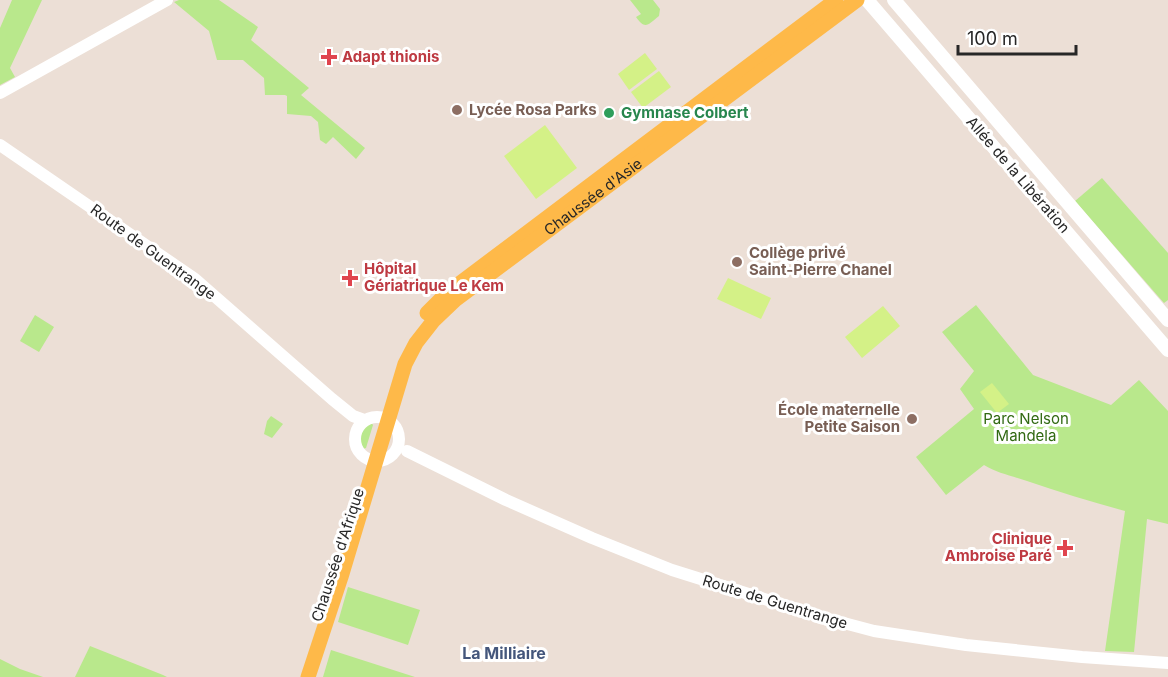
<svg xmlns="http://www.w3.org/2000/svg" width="1168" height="677" viewBox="0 0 1168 677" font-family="Inter,sans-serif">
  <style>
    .green { fill: #b9e88c }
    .pitch { fill: #d4f187 }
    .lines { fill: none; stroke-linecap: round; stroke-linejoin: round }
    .tertiary { stroke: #fff; stroke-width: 12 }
    .secondary { stroke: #fff; stroke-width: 14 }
    .primary { stroke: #feb949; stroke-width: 15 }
    .health-dot { fill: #e0444e; stroke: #fff; stroke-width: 2 }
    .education-dot { fill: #8d6e63; stroke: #fff; stroke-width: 2 }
    .leisure-dot { fill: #2e9e5b; stroke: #fff; stroke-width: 2 }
    .labels { text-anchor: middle; stroke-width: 6; stroke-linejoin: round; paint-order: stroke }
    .health-label { font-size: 15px; font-weight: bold; fill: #be3a42; stroke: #fff; text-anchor: start }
    .education-label { font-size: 15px; font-weight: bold; fill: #785e54; stroke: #fff; text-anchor: start }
    .leisure-label { font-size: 15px; font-weight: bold; fill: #27864d; stroke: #fff; text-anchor: start }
    .street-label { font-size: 15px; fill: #272727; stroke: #fff }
    .park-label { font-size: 15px; fill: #316912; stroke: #fff }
    .neighbourhood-label { font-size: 16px; font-weight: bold; fill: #44567b; stroke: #fff }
  </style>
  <rect width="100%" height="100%" fill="#ecdfd6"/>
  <g class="green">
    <polygon points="12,0 42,0 10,68 15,77 0,85 0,28"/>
    <polygon points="179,0 219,0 258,27 251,40 309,88 301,95 365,148 356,159 333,137 326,144 320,140 318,122 311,116 287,114 287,96 285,95 265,95 264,78 243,60 217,60 209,31 174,2"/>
    <path d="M 630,0 L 653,0 L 660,9 L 659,16 C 648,25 645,30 636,17 L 641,14 Z"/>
    <polygon points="1102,178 1168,253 1168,300 1164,303 1075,201"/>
    <path d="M 976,305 L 1033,375 L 1111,405 L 1139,380 L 1168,411 L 1168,524 L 1147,519 L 1134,652 L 1105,651 L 1125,511 C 1092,502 1059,492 1027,481 C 1012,476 997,473 984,465 L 946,495 L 916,457 L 974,409 L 960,389 L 974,371 L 942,332 Z"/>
    <polygon points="35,315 54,327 39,352 20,341"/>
    <polygon points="271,416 283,424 272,438 264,434 267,421"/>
    <path d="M 371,422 L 373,425 L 366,448 L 363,449 C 357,438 360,428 371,422 Z"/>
    <polygon points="348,587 420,610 408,645 338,622"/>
    <polygon points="90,646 163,675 167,677 75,677"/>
    <polygon points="331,650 415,677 323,677"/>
    <polygon points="0,659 20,669 43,677 0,677"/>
  </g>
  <g class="pitch">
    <polygon points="645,53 657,69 629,90 618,74"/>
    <polygon points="659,71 671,87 643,108 631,92"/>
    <polygon points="545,125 577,168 536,199 504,156"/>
    <polygon points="728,278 771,298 761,319 717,299"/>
    <polygon points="883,306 900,326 862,358 845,337"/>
    <polygon points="992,383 1009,404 997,413 980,392"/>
  </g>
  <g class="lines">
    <g class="tertiary">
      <polyline points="0,93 167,0"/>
      <polyline points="0,145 195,279 332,399 353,416 364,420"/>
      <circle cx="377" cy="439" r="22"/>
      <polyline points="407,451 506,500 592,538 672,570 825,618 874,631 966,645 1082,657 1168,663"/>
    </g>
    <g class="secondary">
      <polyline points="867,0 1168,350"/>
      <polyline points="894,0 1168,320"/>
    </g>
    <g class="primary">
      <polyline points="427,313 447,293 836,0"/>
      <path id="s1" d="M 308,677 L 341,577 L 405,364 L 416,343 L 434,320 L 455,300 L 857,0"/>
    </g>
  </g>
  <g class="health-dot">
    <path d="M326 48h6v6h6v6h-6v6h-6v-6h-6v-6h6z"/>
    <path d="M347 269h6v6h6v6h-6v6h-6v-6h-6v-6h6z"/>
    <path d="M1062 539h6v6h6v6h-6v6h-6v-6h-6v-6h6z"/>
  </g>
  <g class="education-dot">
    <circle cx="457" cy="110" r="6"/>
    <circle cx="737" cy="262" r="6"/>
    <circle cx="912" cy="419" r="6"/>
  </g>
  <circle class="leisure-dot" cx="609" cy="113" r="6"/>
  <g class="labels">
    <g class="health-label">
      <text x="342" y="62">Adapt thionis</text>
      <text x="364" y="274">Hôpital<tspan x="364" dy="17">Gériatrique Le Kem</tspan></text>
      <text x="1052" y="544" text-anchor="end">Clinique<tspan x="1052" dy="17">Ambroise Paré</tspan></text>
    </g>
    <g class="education-label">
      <text x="469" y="115">Lycée Rosa Parks</text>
      <text x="749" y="258">Collège privé<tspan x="749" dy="17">Saint-Pierre Chanel</tspan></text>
      <text x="900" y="415" text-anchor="end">École maternelle<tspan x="900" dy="17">Petite Saison</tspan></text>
    </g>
    <g class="leisure-label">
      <text x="621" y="118">Gymnase Colbert</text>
    </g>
    <g class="street-label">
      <text transform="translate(1018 175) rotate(49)" y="5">Allée de la Libération</text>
      <text dy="5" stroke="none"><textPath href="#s1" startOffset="582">Chaussée d'Asie</textPath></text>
      <text transform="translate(153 252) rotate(36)" y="5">Route de Guentrange</text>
      <text transform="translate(338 555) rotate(-72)" y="5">Chaussée d'Afrique</text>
      <text transform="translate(775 602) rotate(17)" y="5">Route de Guentrange</text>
    </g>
    <g class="park-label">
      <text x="1026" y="424">Parc Nelson<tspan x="1026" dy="17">Mandela</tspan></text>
    </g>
    <g class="neighbourhood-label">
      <text x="504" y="659">La Milliaire</text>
    </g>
  </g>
  <path d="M958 45v9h118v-9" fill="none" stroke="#272727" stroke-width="3"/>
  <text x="967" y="45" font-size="18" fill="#272727" stroke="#ffffff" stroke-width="4.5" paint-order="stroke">100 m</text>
</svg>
